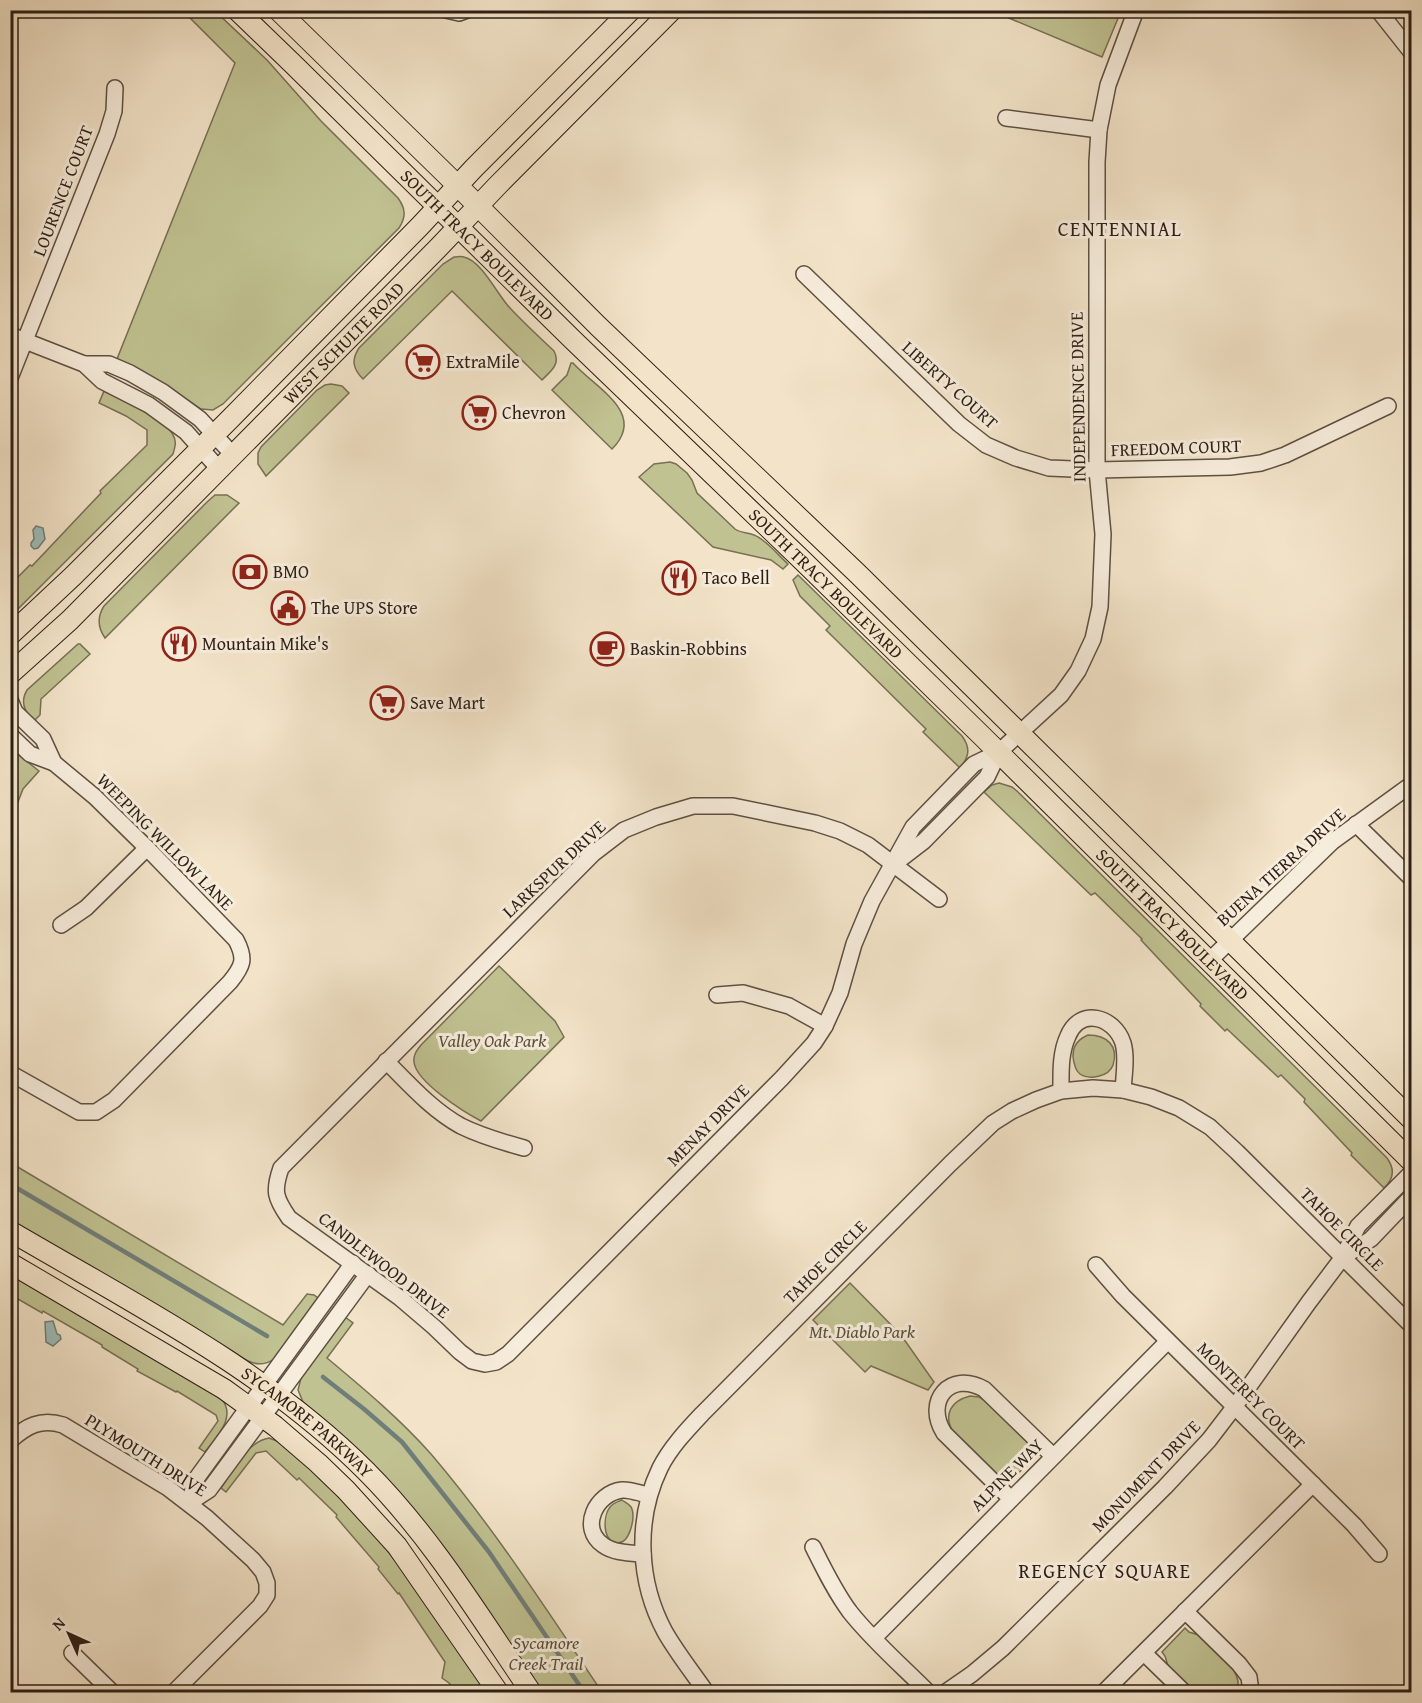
<svg xmlns="http://www.w3.org/2000/svg" width="1422" height="1703" viewBox="0 0 1422 1703" font-family="'Gentium Book Plus',serif">
  <style>
    .green { fill: #c1c292; stroke: #767054; stroke-width: 1.5 }
    .water { fill: #9dbebc; stroke: #707e79; stroke-width: 1.5 }
    .lines { fill: none; stroke-linecap: round; stroke-linejoin: round }
    .stream { stroke: #707e79; stroke-width: 4.5 }
    .minor-casing { stroke: #5e5042; stroke-width: 18 }
    .major-casing { stroke: #2c1e15; stroke-width: 22 }
    .minor { stroke: #f7eddc; stroke-width: 15 }
    .major { stroke: #f3e4c9; stroke-width: 20 }
    .labels { text-anchor: middle; stroke-width: 6; stroke-linejoin: round; paint-order: stroke }
    .street-label { font-size: 18px; fill: #2c1e15; stroke: #f7eddc }
    .poi-label { font-size: 18px; fill: #2c1e15; stroke: #f7eddc; text-anchor: start }
    .park-label { font-size: 18px; font-style: italic; fill: #594f3a; stroke: #f7eddc }
    .neighbourhood-label { font-size: 20px; letter-spacing: 1.5px; fill: #2c1e15; stroke: #f7eddc }
  </style>
  <rect width="100%" height="100%" fill="#f3e4c9"/>
  <filter id="stains"><feTurbulence type="fractalNoise" baseFrequency=".00333" numOctaves="4"/><feColorMatrix values="0 0 0 0 .2 0 0 0 0 .09 0 0 0 0 .02 0 0 0 .5 -.17"/></filter>
  <radialGradient id="worn" r=".72"><stop offset=".6" stop-color="#630" stop-opacity="0"/><stop offset="1" stop-color="#630" stop-opacity=".3"/></radialGradient>
  <g class="green">
    <path d="M 183,11 L 215,11 L 267,60 L 321,121 L 398,198 C 406,209 406,217 399,228 L 223,404 L 213,410 L 201,409 L 167,386 L 117,359 L 235,63 Z"/>
    <polygon points="992,11 1121,11 1102,57"/>
    <path d="M 454,257 C 457,257 461,256 464,257 C 482,261 498,296 510,308 C 524,323 539,337 554,351 C 561,364 551,371 542,380 L 452,291 L 363,379 C 353,369 351,360 359,348 L 443,264 Z"/>
    <path d="M 571,363 L 573,363 C 595,388 648,413 612,449 L 552,390 L 567,375 Z"/>
    <polygon points="331,384 342,386 349,393 266,476 258,464 258,453 261,447 317,390 325,385"/>
    <path d="M 104,391 C 120,399 166,420 173,435 C 177,441 175,447 173,454 L 11,616 L 11,584 L 30,565 L 32,566 L 101,493 L 100,491 L 147,445 L 147,430 L 126,416 L 99,403 Z"/>
    <path d="M 670,462 L 676,464 L 687,473 L 692,480 L 697,493 L 735,529 C 742,534 751,532 758,537 C 769,543 779,556 788,564 L 783,569 L 771,560 L 713,547 L 639,477 L 654,464 Z"/>
    <path d="M 215,495 L 227,495 L 239,503 L 105,638 C 98,628 97,617 104,606 L 207,502 Z"/>
    <path d="M 798,575 L 962,736 C 971,748 969,757 960,768 L 923,732 L 926,729 L 826,630 L 830,626 L 800,596 L 793,580 Z"/>
    <path d="M 78,644 L 80,644 L 90,654 L 41,699 L 40,715 L 34,721 C 24,711 20,702 27,690 Z"/>
    <polygon points="10,748 39,771 23,789 11,820"/>
    <path d="M 999,783 L 1012,787 L 1018,792 L 1387,1158 C 1395,1169 1394,1179 1384,1188 L 1351,1155 L 1352,1153 L 1304,1102 L 1305,1099 L 1281,1075 L 1278,1077 L 1227,1029 L 1225,1031 L 1200,1006 L 1201,1004 L 1141,940 L 1142,939 L 1095,893 L 1091,895 L 984,792 L 992,785 Z"/>
    <path d="M 499,966 L 555,1021 L 564,1037 L 481,1121 C 464,1112 416,1082 414,1062 C 413,1055 417,1050 421,1045 Z"/>
    <path d="M 1088,1035 C 1107,1035 1119,1046 1113,1065 C 1109,1077 1089,1080 1080,1074 C 1076,1071 1076,1069 1075,1066 C 1070,1051 1074,1041 1088,1035 Z"/>
    <path d="M 11,1163 L 283,1325 L 307,1294 L 314,1295 L 318,1298 L 274,1359 C 257,1371 242,1358 229,1349 L 11,1221 Z"/>
    <path d="M 10,1273 L 220,1397 C 238,1416 217,1436 205,1452 L 199,1448 L 218,1421 L 216,1415 L 177,1391 L 176,1392 L 137,1371 L 138,1369 L 102,1347 L 102,1345 L 43,1311 L 42,1313 L 18,1299 L 16,1301 L 11,1298 Z"/>
    <polygon points="850,1283 901,1335 934,1382 928,1390 871,1366 865,1372 813,1320"/>
    <path d="M 345,1317 L 353,1323 L 327,1358 C 363,1388 400,1419 431,1454 C 495,1529 548,1612 602,1692 L 542,1692 L 464,1577 L 386,1478 L 336,1430 L 303,1402 L 298,1390 L 301,1378 Z"/>
    <path d="M 970,1396 L 979,1397 L 985,1401 L 1029,1444 L 1032,1453 L 1035,1456 L 1010,1482 L 997,1475 L 953,1432 C 943,1414 951,1401 970,1396 Z"/>
    <path d="M 269,1438 L 282,1443 L 317,1474 L 370,1528 L 397,1563 L 487,1692 L 457,1692 L 449,1683 L 442,1678 L 445,1662 L 399,1593 L 398,1594 L 378,1569 L 379,1567 L 336,1517 L 337,1515 L 299,1478 L 297,1480 L 266,1451 L 256,1453 L 226,1492 L 221,1488 C 233,1471 246,1442 269,1438 Z"/>
    <path d="M 622,1500 C 626,1503 631,1505 632,1509 C 635,1518 630,1544 617,1543 C 602,1541 603,1516 610,1507 C 613,1503 617,1502 622,1500 Z"/>
    <path d="M 1185,1628 L 1189,1632 L 1199,1635 L 1233,1669 C 1238,1677 1240,1684 1237,1692 L 1194,1692 L 1168,1666 L 1165,1656 L 1162,1652 Z"/>
  </g>
  <g class="water">
    <polygon points="36,526 43,528 45,539 38,548 34,549 31,546 31,543 34,539 33,530"/>
    <polygon points="53,1321 57,1334 60,1335 61,1339 53,1346 46,1342 45,1322"/>
  </g>
  <g class="lines">
    <g class="stream">
      <polyline points="10,1184 267,1336"/>
      <polyline points="323,1377 364,1409 402,1442 489,1552 584,1692"/>
    </g>
    <g class="minor-casing">
      <g id="minor">
        <polyline points="446,10 459,13 467,10"/>
        <polyline points="1378,10 1412,53"/>
        <polyline points="1006,118 1099,130"/>
        <polyline points="804,274 959,424 986,445 1016,458 1049,468 1097,470 1230,467 1261,463 1285,455 1388,406"/>
        <polyline points="10,335 84,364 102,381 149,405 186,432 219,469"/>
        <polyline points="84,364 109,364 130,373 163,392 200,419 233,455"/>
        <polyline points="10,378 107,134 114,111 115,88"/>
        <polyline points="10,700 15,712 43,739 54,763"/>
        <path d="M 10,735 L 30,754 L 54,763 L 95,797 L 147,848 L 236,940 C 246,959 243,966 230,982 L 114,1100 L 96,1112 L 79,1112 L 10,1073"/>
        <polyline points="1356,824 1412,879"/>
        <polyline points="898,861 924,841 987,777 999,752"/>
        <path d="M 939,899 L 868,845 L 840,831 L 815,823 L 733,806 L 693,806 L 656,817 L 624,830 L 594,853 L 281,1168 C 273,1191 275,1198 289,1218 L 400,1298 L 434,1327 L 460,1352 L 472,1361 L 485,1364 L 496,1362 L 508,1354 L 782,1078 L 814,1043 L 825,1026 L 840,993 L 854,944 L 872,901 L 913,827 L 974,764 L 999,752 L 1061,695 L 1078,671 L 1093,639 L 1100,607 L 1103,534 L 1097,470 L 1097,162 L 1099,130 L 1108,85 L 1136,10"/>
        <polyline points="61,925 86,908 147,848"/>
        <polyline points="1209,961 1332,842 1412,784"/>
        <polyline points="717,995 743,993 789,1006 825,1026"/>
        <path d="M 386,1061 C 409,1084 432,1110 461,1126 C 481,1136 502,1142 524,1148"/>
        <path d="M 1061,1091 C 1061,1073 1060,1053 1068,1036 C 1080,1007 1114,1016 1123,1043 C 1127,1057 1124,1075 1123,1090"/>
        <polyline points="1343,1257 1371,1239 1412,1196"/>
        <polyline points="1096,1265 1123,1296 1354,1525 1379,1554"/>
        <path d="M 10,1441 C 26,1426 41,1418 63,1425 L 168,1488 L 207,1518 L 253,1560 L 263,1572 L 267,1583 L 267,1595 L 260,1606 L 174,1692"/>
        <path d="M 1011,1499 L 944,1433 C 924,1401 950,1370 984,1389 L 1053,1456"/>
        <polyline points="189,1503 209,1490 368,1274"/>
        <polyline points="189,1503 196,1479 353,1263"/>
        <path d="M 813,1547 C 824,1569 835,1592 850,1612 C 873,1641 902,1666 928,1692"/>
        <path d="M 643,1554 C 629,1553 614,1553 603,1545 C 579,1528 596,1493 622,1490 C 630,1489 641,1494 649,1495"/>
        <polyline points="1185,1611 1239,1664 1249,1677 1251,1692"/>
        <polyline points="874,1638 1168,1341"/>
        <polyline points="72,1653 112,1692"/>
        <polyline points="1144,1653 1184,1692"/>
        <path d="M 706,1692 C 693,1673 677,1653 665,1632 C 638,1582 635,1520 660,1468 C 670,1448 686,1431 702,1414 L 950,1164 L 993,1123 L 1012,1111 L 1036,1100 L 1061,1091 L 1093,1088 L 1123,1090 L 1151,1097 L 1179,1108 L 1210,1127 L 1237,1152 L 1412,1326"/>
        <polyline points="946,1692 972,1674 1003,1648 1165,1487 1209,1440 1235,1406 1309,1302 1343,1257 1358,1226 1412,1172"/>
        <polyline points="1104,1692 1313,1484"/>
      </g>
    </g>
    <g class="major-casing">
      <g id="major">
        <path id="s1" d="M 237,10 L 295,66 L 573,340 L 803,561 L 983,737 L 1412,1162"/>
        <polyline points="278,10 458,186 598,326 858,574 1412,1120"/>
        <polyline points="10,635 73,576 230,419 420,226 474,168 631,10"/>
        <path id="s2" d="M 10,674 L 70,620 L 438,248 L 498,185 L 672,10"/>
        <path id="s3" d="M 10,1231 C 134,1304 264,1369 366,1471 C 431,1536 480,1617 531,1692"/>
        <polyline points="10,1263 224,1389 275,1426 318,1463 346,1490 397,1546 498,1692"/>
      </g>
    </g>
    <use href="#minor" class="minor"/>
    <use href="#major" class="major"/>
  </g>
  <defs>
    <g id="supermarket-ring" transform="scale(1.725)"><circle r="9.5" fill="#f7eddc" stroke="#8f2418" stroke-width="1.5"/><path d="M-6-5.5h2.5l.6 2H6L4.5 2H-2.5L-4.4-4H-6ZM-1.5 3.2a1.3 1.3 0 1 0 .1 0ZM3 3.2a1.3 1.3 0 1 0 .1 0Z" fill="#8f2418"/></g>
    <g id="bank-ring" transform="scale(1.725)"><circle r="9.5" fill="#f7eddc" stroke="#8f2418" stroke-width="1.5"/><path d="M-6-4H6V4H-6ZM0-2.3a2.3 2.3 0 1 0 0 4.6a2.3 2.3 0 1 0 0-4.6Z" fill="#8f2418"/></g>
    <g id="restaurant-ring" transform="scale(1.725)"><circle r="9.5" fill="#f7eddc" stroke="#8f2418" stroke-width="1.5"/><path d="M-5-6h1v4h1v-4h1v4h1v-4h1v5L-1.5 .5V6h-2V.5L-5-1ZM5-6V6H3V1.5H1.5Q1.5-4 5-6Z" fill="#8f2418"/></g>
    <g id="civic-ring" transform="scale(1.725)"><circle r="9.5" fill="#f7eddc" stroke="#8f2418" stroke-width="1.5"/><path d="M-.6-6.5H3V-4.5H.6V-3L4-1V1h2V6H-6V1h2V-1L-.6-3ZM-1.2 2.5V6h2.4V2.5Z" fill="#8f2418"/></g>
    <g id="cafe-ring" transform="scale(1.725)"><circle r="9.5" fill="#f7eddc" stroke="#8f2418" stroke-width="1.5"/><path d="M-5.5-4.5H6V0H3Q3 3.5 0 3.5H-2.5Q-5.5 3.5-5.5 0ZM3-3.2v2h1.7v-2ZM-6 4.5H4V6H-6Z" fill="#8f2418"/></g>
  </defs>
  <g fill-rule="evenodd">
    <use href="#supermarket-ring" x="423" y="362"/>
    <use href="#supermarket-ring" x="479" y="413"/>
    <use href="#bank-ring" x="250" y="572"/>
    <use href="#restaurant-ring" x="679" y="578"/>
    <use href="#civic-ring" x="288" y="608"/>
    <use href="#restaurant-ring" x="179" y="644"/>
    <use href="#cafe-ring" x="607" y="649"/>
    <use href="#supermarket-ring" x="387" y="703"/>
  </g>
  <g class="labels">
    <g class="street-label">
      <text transform="translate(63 191) rotate(-69)" y="6">LOURENCE COURT</text>
      <text dy="6" stroke="none"><textPath href="#s1" startOffset="336">SOUTH TRACY BOULEVARD</textPath></text>
      <text dy="6" stroke="none"><textPath href="#s2" startOffset="470">WEST SCHULTE ROAD</textPath></text>
      <text transform="translate(950 385) rotate(42)" y="6">LIBERTY COURT</text>
      <text transform="translate(1078 397) rotate(-91)" y="6">INDEPENDENCE DRIVE</text>
      <text transform="translate(1176 448) rotate(-2)" y="6">FREEDOM COURT</text>
      <text dy="6" stroke="none"><textPath href="#s1" startOffset="822">SOUTH TRACY BOULEVARD</textPath></text>
      <text transform="translate(165 842) rotate(45)" y="6">WEEPING WILLOW LANE</text>
      <text transform="translate(1281 867) rotate(-42)" y="6">BUENA TIERRA DRIVE</text>
      <text transform="translate(554 869) rotate(-43)" y="6">LARKSPUR DRIVE</text>
      <text dy="6" stroke="none"><textPath href="#s1" startOffset="1308">SOUTH TRACY BOULEVARD</textPath></text>
      <text transform="translate(708 1125) rotate(-45)" y="6">MENAY DRIVE</text>
      <text transform="translate(1342 1229) rotate(45)" y="6">TAHOE CIRCLE</text>
      <text transform="translate(825 1262) rotate(-45)" y="6">TAHOE CIRCLE</text>
      <text transform="translate(384 1265) rotate(38)" y="6">CANDLEWOOD DRIVE</text>
      <text transform="translate(1251 1396) rotate(45)" y="6">MONTEREY COURT</text>
      <text dy="6" stroke="none"><textPath href="#s3" startOffset="354">SYCAMORE PARKWAY</textPath></text>
      <text transform="translate(146 1455) rotate(32)" y="6">PLYMOUTH DRIVE</text>
      <text transform="translate(1007 1475) rotate(-45)" y="6">ALPINE WAY</text>
      <text transform="translate(1146 1476) rotate(-46)" y="6">MONUMENT DRIVE</text>
    </g>
    <g class="poi-label">
      <text x="446" y="368">ExtraMile</text>
      <text x="502" y="419">Chevron</text>
      <text x="273" y="578">BMO</text>
      <text x="702" y="584">Taco Bell</text>
      <text x="311" y="614">The UPS Store</text>
      <text x="202" y="650">Mountain Mike's</text>
      <text x="630" y="655">Baskin-Robbins</text>
      <text x="410" y="709">Save Mart</text>
    </g>
    <g class="park-label">
      <text x="492" y="1047">Valley Oak Park</text>
      <text x="862" y="1338">Mt. Diablo Park</text>
      <text x="546" y="1649">Sycamore<tspan x="546" dy="21">Creek Trail</tspan></text>
    </g>
    <g class="neighbourhood-label">
      <text x="1120" y="236">CENTENNIAL</text>
      <text x="1105" y="1578">REGENCY SQUARE</text>
    </g>
  </g>
  <rect width="1422" height="1703" fill="none" stroke="#f3e4c9" stroke-width="36"/>
  <rect x="12" y="12" width="1398" height="1679" fill="none" stroke="#2c1e15" stroke-width="3"/>
  <rect x="18" y="18" width="1386" height="1667" fill="none" stroke="#2c1e15" stroke-width="1.5"/>
  <g transform="translate(69 1634) rotate(315)" stroke="#f7eddc" stroke-width="4.5" paint-order="stroke">
  <path d="M0-4.5L10 22L0 15L-10 22Z" fill="#2c1e15"/>
  <text y="-9" font-size="16" font-weight="bold" text-anchor="middle" fill="#2c1e15">N</text>
  </g>
  <rect width="100%" height="100%" filter="url(#stains)"/>
  <rect width="100%" height="100%" fill="url(#worn)"/>
</svg>
